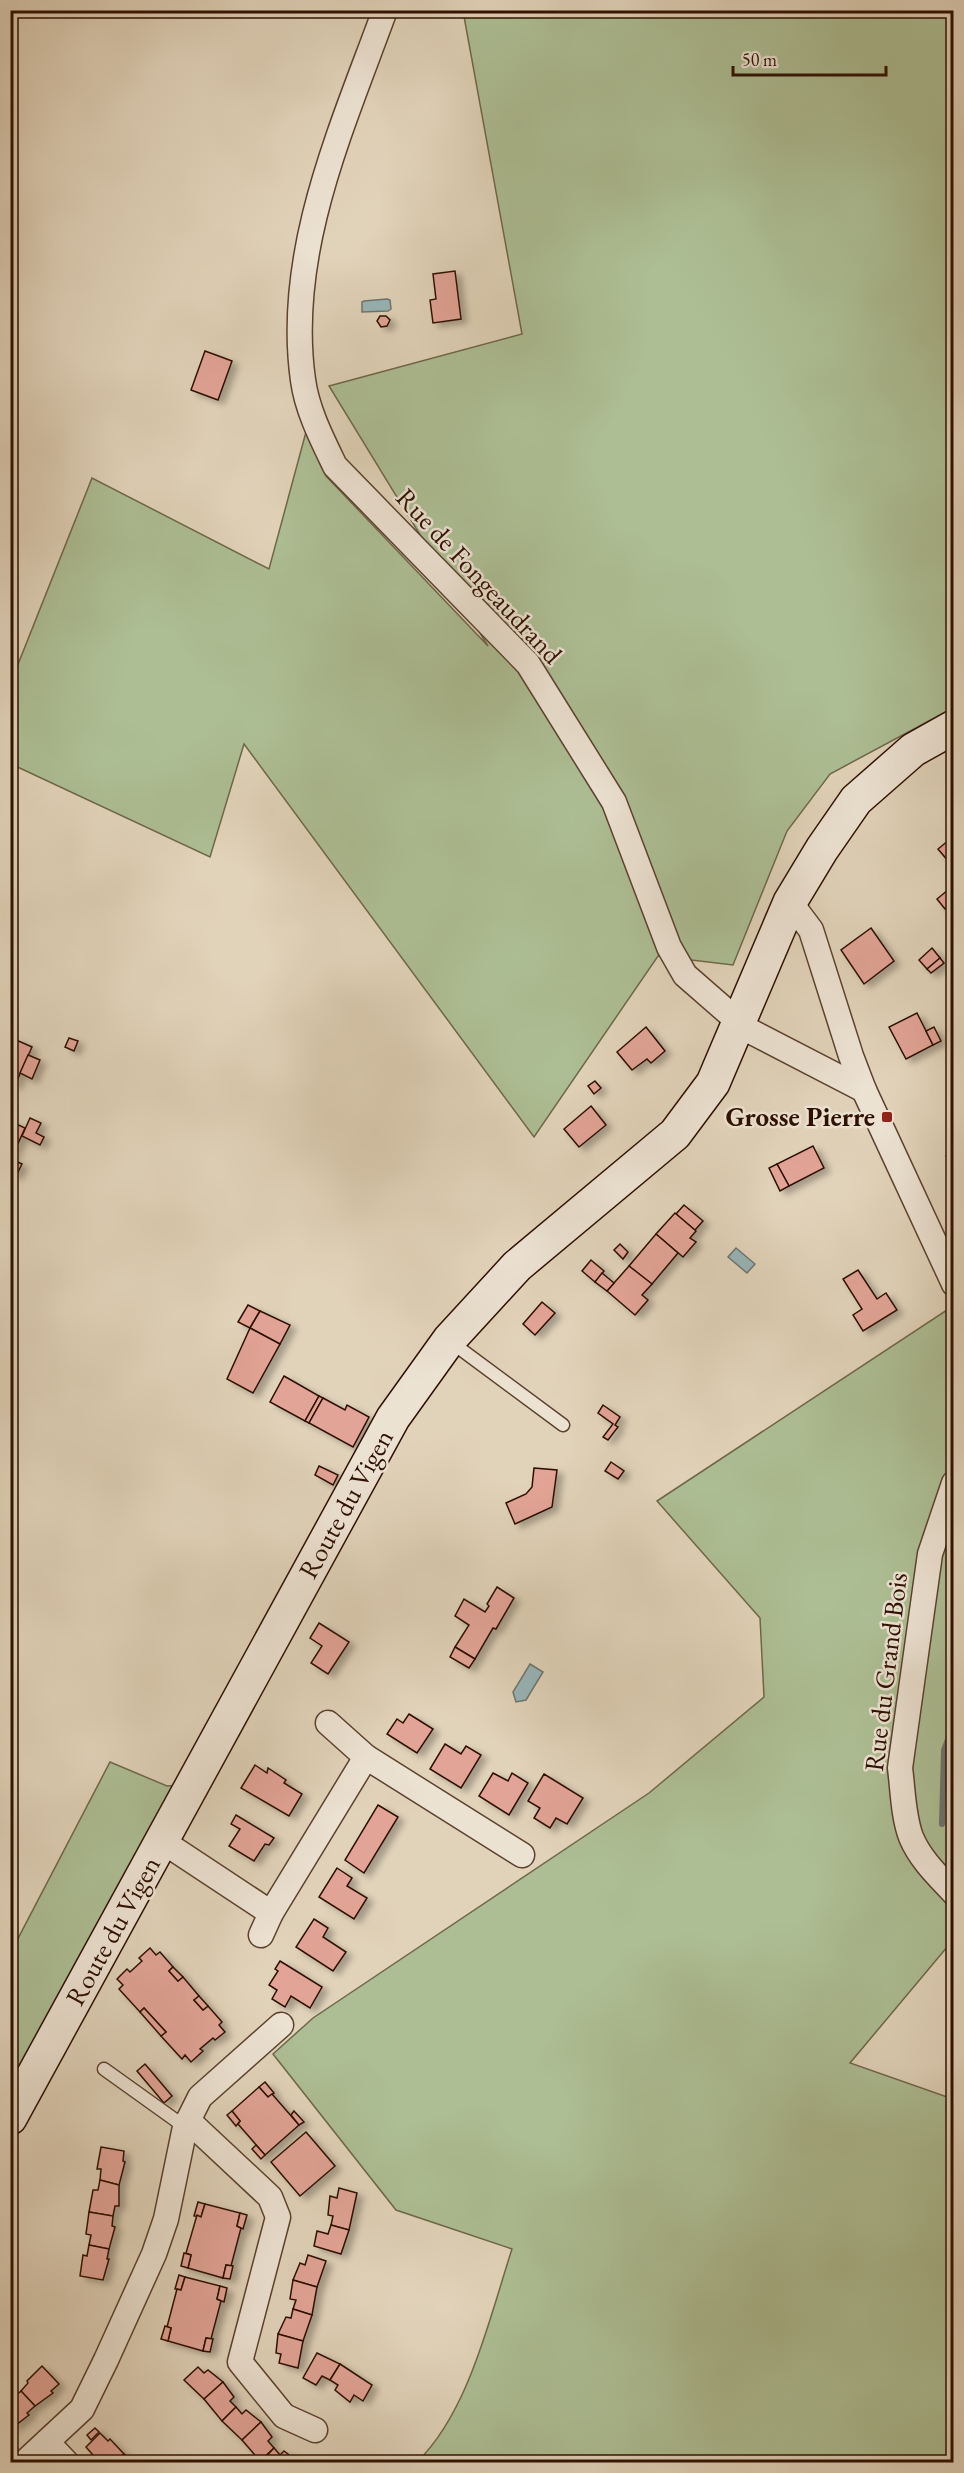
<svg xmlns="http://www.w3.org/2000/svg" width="964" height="2473" viewBox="0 0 964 2473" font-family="'EB Garamond',serif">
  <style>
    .green { fill: #adbe94; stroke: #6e674a; stroke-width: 1.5 }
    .water { fill: #98b6b9; stroke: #6e746f; stroke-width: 1.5 }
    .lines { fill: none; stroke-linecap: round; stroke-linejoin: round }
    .stream { stroke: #6e746f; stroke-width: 6 }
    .building { fill: #e2a496; stroke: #2e1000; stroke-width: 1.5; filter: url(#shadow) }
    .lane-casing { stroke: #5b412e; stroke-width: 15 }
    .street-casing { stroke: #5b412e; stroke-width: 27 }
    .secondary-casing { stroke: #2e1000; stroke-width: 36 }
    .lane { stroke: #ece2d2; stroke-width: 12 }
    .street { stroke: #ece2d2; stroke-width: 24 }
    .secondary { stroke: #ece2d2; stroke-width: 33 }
    .poi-dot { fill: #8f2418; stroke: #ece2d2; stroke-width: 2 }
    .labels { text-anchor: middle; stroke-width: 5; stroke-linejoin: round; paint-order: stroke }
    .street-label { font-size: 27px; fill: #2e1000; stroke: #ece2d2 }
    .poi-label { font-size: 27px; font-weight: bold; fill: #2e1000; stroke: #ece2d2; text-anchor: end }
  </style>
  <defs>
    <filter id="shadow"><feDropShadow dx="6" dy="4" stdDeviation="3" flood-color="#0004"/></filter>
  </defs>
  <rect width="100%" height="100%" fill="#e1d3ba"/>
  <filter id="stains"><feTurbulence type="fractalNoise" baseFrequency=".00333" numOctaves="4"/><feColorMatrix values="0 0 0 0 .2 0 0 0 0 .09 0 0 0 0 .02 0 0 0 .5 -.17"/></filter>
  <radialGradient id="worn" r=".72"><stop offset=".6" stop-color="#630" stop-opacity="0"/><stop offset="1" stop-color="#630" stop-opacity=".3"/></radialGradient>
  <g class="green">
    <polygon points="463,11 953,11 953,708 830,774 787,831 733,965 658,956 534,1137 244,744 210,857 11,764 11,682 92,478 269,569 306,432 326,476 488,646 329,386 522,334"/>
    <path d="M 950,1308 L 954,1323 L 954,1442 L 948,1463 L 954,1468 L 953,1940 L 850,2063 L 953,2099 L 953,2462 L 417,2462 C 469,2412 490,2316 512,2249 L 396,2210 L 273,2054 L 313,2018 L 649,1793 L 764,1697 L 760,1618 L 657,1501 Z"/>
    <polygon points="110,1762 167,1786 183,1785 11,2108 11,1952"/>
  </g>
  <g class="water">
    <polygon points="387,299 390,300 391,309 388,311 362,312 362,302 364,301"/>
    <polygon points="736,1248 755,1264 747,1273 728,1257"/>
    <polygon points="530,1664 543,1672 526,1700 516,1702 513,1692"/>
  </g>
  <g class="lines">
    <polyline class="stream" points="942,1824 944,1750 954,1724"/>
  </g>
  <g class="building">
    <polygon points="455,271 461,319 433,323 430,300 436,299 433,274"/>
    <polygon points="380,316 386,316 390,320 387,326 381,327 377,321"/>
    <polygon points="205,351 232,361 218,400 191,390"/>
    <polygon points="954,836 954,868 938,849"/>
    <polygon points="954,885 954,902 945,909 937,899"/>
    <polygon points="871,928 894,961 864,984 841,950"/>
    <polygon points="932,948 940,958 927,969 919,960"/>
    <polygon points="940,958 944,963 931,973 927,969"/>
    <polygon points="917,1013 933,1045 906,1059 889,1027"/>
    <polygon points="646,1027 665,1051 651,1063 647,1059 632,1070 617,1052"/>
    <polygon points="934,1027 941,1041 933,1045 926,1031"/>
    <polygon points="69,1038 78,1041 74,1051 65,1047"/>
    <polygon points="14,1039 32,1047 15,1085 10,1083 10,1048"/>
    <polygon points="28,1055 40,1060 32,1079 20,1073"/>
    <polygon points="595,1081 601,1088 594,1094 588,1086"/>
    <polygon points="591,1106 606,1125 579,1147 564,1129"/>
    <polygon points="30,1118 41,1123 36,1133 44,1137 40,1145 22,1136"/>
    <polygon points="10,1121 25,1128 11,1159 15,1161 10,1171"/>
    <polygon points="954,1145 954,1162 946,1156"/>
    <polygon points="813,1146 824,1168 789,1186 777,1164"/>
    <polygon points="15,1161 22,1164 16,1176 10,1173"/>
    <polygon points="777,1164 789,1186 780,1191 769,1168"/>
    <polygon points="684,1205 703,1221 695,1230 676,1214"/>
    <polygon points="675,1213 696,1231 690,1238 696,1242 683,1257 656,1234"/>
    <polygon points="656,1234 678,1253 652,1284 629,1266"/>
    <polygon points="620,1244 628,1252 623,1259 614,1250"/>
    <polygon points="591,1260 604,1271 595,1282 582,1271"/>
    <polygon points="629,1266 652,1284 642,1295 648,1300 635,1315 607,1291"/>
    <polygon points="858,1270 877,1299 886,1293 897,1310 863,1331 853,1315 862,1309 843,1279"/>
    <polygon points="602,1273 614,1283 607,1291 595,1282"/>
    <polygon points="542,1302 555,1313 535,1335 523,1324"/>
    <polygon points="248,1305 260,1311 250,1328 238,1322"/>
    <polygon points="260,1311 290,1325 280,1344 250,1328"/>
    <polygon points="250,1328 280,1344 253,1393 227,1379"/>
    <polygon points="284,1376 319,1396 305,1421 270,1402"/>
    <polygon points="319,1396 323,1398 309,1423 305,1421"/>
    <polygon points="323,1398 345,1410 347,1405 369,1417 353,1447 309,1423"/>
    <polygon points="603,1405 620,1417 615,1425 618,1427 608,1440 603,1437 613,1424 598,1413"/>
    <polygon points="611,1462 624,1471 618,1479 605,1471"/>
    <polygon points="319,1466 338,1475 333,1485 315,1475"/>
    <polygon points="534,1468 557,1470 552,1507 515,1524 506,1503 526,1494 532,1487"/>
    <polygon points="497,1587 514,1598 496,1629 493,1628 475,1659 455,1647 469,1625 455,1616 464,1599 485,1612 489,1606 487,1604"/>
    <polygon points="319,1623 349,1642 328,1674 311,1663 322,1646 310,1638"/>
    <polygon points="455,1647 475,1659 469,1668 450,1657"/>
    <polygon points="409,1714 433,1729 417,1753 387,1734 397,1719 403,1723"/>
    <polygon points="445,1744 461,1754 466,1746 481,1755 461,1788 430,1769"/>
    <polygon points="255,1765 267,1773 268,1768 286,1780 284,1783 302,1794 289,1816 241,1788"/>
    <polygon points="493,1773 508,1781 512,1773 528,1783 509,1815 479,1796"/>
    <polygon points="544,1774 583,1798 567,1824 556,1818 550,1828 534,1818 540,1808 528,1801"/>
    <polygon points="378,1805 398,1817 364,1873 345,1860"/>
    <polygon points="236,1815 274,1838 269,1845 265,1844 254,1861 229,1846 240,1829 231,1824"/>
    <polygon points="337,1868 352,1878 347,1886 367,1898 354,1919 319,1897"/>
    <polygon points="314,1919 328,1928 323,1937 346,1952 333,1971 296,1947"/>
    <polygon points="150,1948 156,1955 160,1952 173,1967 169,1971 178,1981 183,1977 199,1996 194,2000 203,2010 208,2006 222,2022 219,2025 225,2032 215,2040 213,2038 200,2049 203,2051 191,2062 185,2055 182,2059 161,2036 166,2032 144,2008 140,2012 119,1989 123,1985 117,1979 127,1969 130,1972 142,1961 139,1958"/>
    <polygon points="280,1961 322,1987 310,2008 291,1996 285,2007 272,1999 277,1990 269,1985 278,1971 275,1969"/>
    <polygon points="173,1967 183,1977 178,1981 169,1971"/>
    <polygon points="199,1996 208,2006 203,2010 194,2000"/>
    <polygon points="144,2008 166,2032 161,2036 140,2012"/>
    <polygon points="145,2064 172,2096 164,2103 137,2071"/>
    <polygon points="265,2082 274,2093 268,2097 259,2087"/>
    <polygon points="259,2087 268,2097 272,2094 299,2125 265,2155 238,2124 240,2121 232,2111"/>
    <polygon points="232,2111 240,2121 236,2126 227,2115"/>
    <polygon points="294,2111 304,2122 299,2125 291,2115"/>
    <polygon points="306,2132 335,2166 300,2196 271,2162"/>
    <polygon points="256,2145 265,2155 261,2159 252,2149"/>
    <polygon points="101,2147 124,2151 123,2161 125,2162 119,2185 100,2180 101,2169 97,2169"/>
    <polygon points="100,2180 119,2185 119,2206 115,2206 113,2216 89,2212 93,2190 98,2190"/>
    <polygon points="339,2188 357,2193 349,2230 331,2225 333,2216 328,2215 330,2196 337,2198"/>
    <polygon points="198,2202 205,2204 201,2217 194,2216"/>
    <polygon points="205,2204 240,2213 237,2226 241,2228 231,2266 226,2265 223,2278 188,2268 191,2255 186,2253 197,2215 201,2217"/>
    <polygon points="89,2212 113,2216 112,2226 115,2227 109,2249 89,2245 91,2235 86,2234"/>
    <polygon points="240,2213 247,2215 243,2229 237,2226"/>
    <polygon points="331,2225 349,2230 341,2254 314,2246 317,2231 328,2234"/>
    <polygon points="89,2245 109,2249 107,2259 109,2259 103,2280 80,2276 83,2255 87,2256"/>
    <polygon points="184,2253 191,2255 188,2268 181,2266"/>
    <polygon points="308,2255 326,2261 317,2287 293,2280 300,2263 305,2265"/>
    <polygon points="226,2265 233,2266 230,2279 223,2278"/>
    <polygon points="179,2275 185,2277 181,2290 175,2289"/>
    <polygon points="185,2277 220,2286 217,2299 221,2301 211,2339 206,2338 203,2351 168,2341 171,2328 167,2327 177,2289 181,2290"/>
    <polygon points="293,2280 317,2287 312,2315 293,2309 296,2300 290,2299"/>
    <polygon points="220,2286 227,2288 224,2302 217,2299"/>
    <polygon points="293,2309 312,2315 303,2341 278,2334 286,2317 291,2318"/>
    <polygon points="165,2326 171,2328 168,2341 161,2339"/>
    <polygon points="278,2334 303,2341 298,2368 279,2363 281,2354 276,2353"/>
    <polygon points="206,2338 213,2339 210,2352 203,2351"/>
    <polygon points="317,2353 340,2364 330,2380 322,2376 316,2385 303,2378"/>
    <polygon points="340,2364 372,2385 363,2401 354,2395 350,2402 335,2390 338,2385 330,2380"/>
    <polygon points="42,2366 59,2384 51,2391 53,2393 35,2406 21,2391 28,2383 27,2381"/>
    <polygon points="198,2367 204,2373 208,2370 223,2382 204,2399 184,2380"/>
    <polygon points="223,2382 234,2397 230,2401 236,2407 222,2421 204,2399"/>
    <polygon points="21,2391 35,2406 27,2413 29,2415 12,2428 10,2396 13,2398"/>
    <polygon points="236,2407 242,2414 246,2410 261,2422 242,2440 222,2421"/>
    <polygon points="261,2422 272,2437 268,2441 274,2448 260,2461 242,2440"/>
    <polygon points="95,2428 99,2432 91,2440 87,2435"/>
    <polygon points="100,2433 108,2441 110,2439 124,2454 115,2462 95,2462 90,2457 93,2455 86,2447"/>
    <polygon points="274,2448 280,2455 284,2451 298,2462 261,2462"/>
    <polygon points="124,2454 132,2462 115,2462"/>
  </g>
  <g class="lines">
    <g class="lane-casing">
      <g id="lane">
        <polyline points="451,1342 563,1425"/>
        <polyline points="104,2069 185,2127"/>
      </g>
    </g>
    <g class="street-casing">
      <g id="street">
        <path d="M 385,10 C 342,128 285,252 303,380 C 307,410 322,439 335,466 L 528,664 L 614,802 L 669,947 L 685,975 L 748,1030 L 864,1090"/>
        <polyline points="790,902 811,930 851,1056 864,1090 954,1284"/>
        <path d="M 954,1483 L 930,1554 L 900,1768 C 903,1790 903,1816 911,1837 C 920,1859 938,1876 954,1893"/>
        <polyline points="328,1723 366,1757 522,1855"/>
        <polyline points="162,1841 271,1913"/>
        <polyline points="261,1935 271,1913 366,1757"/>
        <polyline points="187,2122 193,2125 270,2197 278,2217 240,2362 284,2416 315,2430"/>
        <polyline points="47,2442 66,2462"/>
        <polyline points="25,2462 82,2409 106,2360 154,2254 166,2219 185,2127 200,2097 281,2025"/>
      </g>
    </g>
    <g class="secondary-casing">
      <polyline id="secondary" points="10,2118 393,1418 449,1340 517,1266 675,1134 713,1083 790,902 822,849 856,800 913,750 954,727"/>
    </g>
    <use href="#lane" class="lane"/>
    <use href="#street" class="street"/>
    <use href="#secondary" class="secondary"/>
  </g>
  <rect class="poi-dot" x="881" y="1111" width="12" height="12" rx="3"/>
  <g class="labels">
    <g class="street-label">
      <text transform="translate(479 576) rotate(47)" y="9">Rue de Fongeaudrand</text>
      <text transform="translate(346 1504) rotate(-61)" y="9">Route du Vigen</text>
      <text transform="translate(886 1672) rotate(-83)" y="9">Rue du Grand Bois</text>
      <text transform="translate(113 1931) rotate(-61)" y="9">Route du Vigen</text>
    </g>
    <g class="poi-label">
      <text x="875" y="1126">Grosse Pierre</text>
    </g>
  </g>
  <rect width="964" height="2473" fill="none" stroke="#e1d3ba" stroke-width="36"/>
  <rect x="12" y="12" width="940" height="2449" fill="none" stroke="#2e1000" stroke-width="3"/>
  <rect x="18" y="18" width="928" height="2437" fill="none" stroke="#2e1000" stroke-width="1.5"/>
  <path d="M733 66v9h153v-9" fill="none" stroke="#2e1000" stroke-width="3"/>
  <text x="742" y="66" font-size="18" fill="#2e1000" stroke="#ece2d2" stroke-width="4.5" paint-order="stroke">50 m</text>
  <rect width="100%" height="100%" filter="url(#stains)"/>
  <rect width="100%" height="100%" fill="url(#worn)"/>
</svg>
